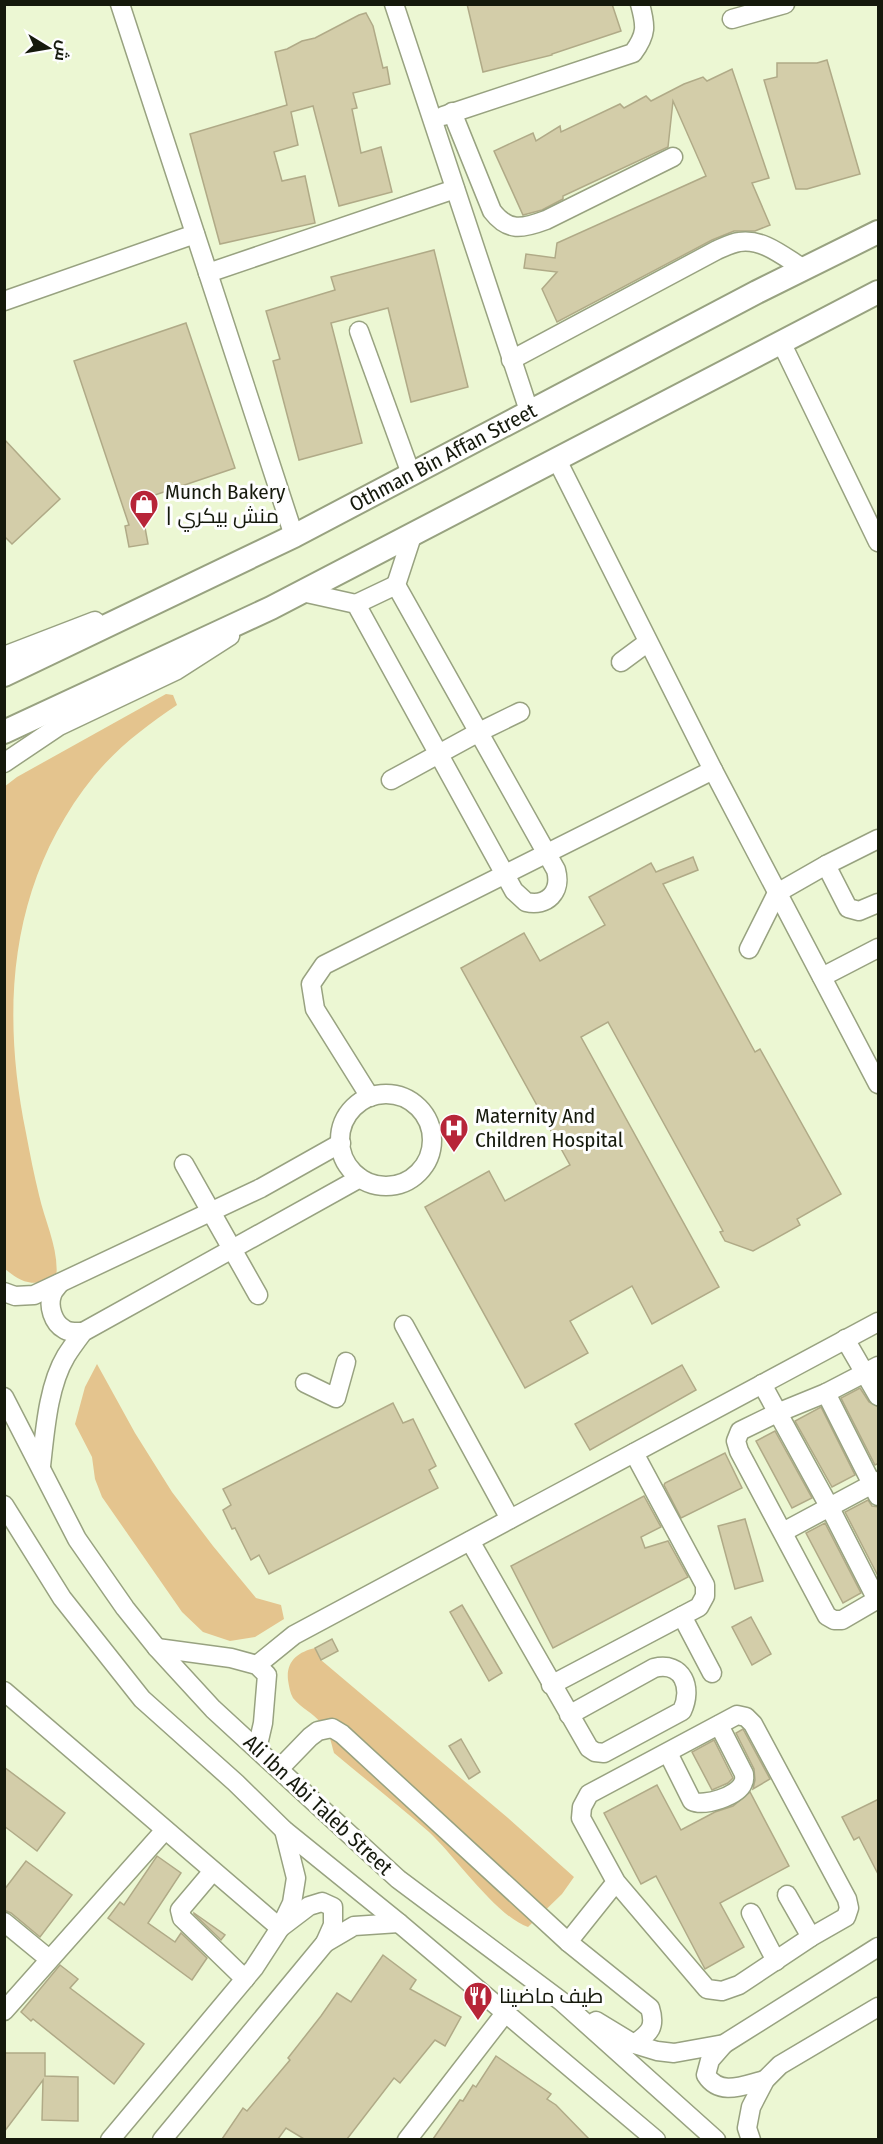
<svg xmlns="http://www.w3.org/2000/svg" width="883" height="2144" viewBox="0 0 883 2144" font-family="'Fira Sans Condensed',Cairo,sans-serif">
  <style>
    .green { fill: #e4c48e }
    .building { fill: #d3cda9; stroke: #b0aa87; stroke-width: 1.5 }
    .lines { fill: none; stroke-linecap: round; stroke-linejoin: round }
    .minor-casing { stroke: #98a280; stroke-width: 21 }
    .major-casing { stroke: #98a280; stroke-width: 26 }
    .minor { stroke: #fff; stroke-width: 18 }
    .major { stroke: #fff; stroke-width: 22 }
    .labels { text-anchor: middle; stroke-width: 6; stroke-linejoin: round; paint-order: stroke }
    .street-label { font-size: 21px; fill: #15190c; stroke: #fefefe }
    .poi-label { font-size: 21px; fill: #15190c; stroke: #fefefe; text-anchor: start }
  </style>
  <rect width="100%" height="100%" fill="#ecf7d3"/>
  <g class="green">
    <path d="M 166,694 L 173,695 L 177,705 C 147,725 117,748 94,776 C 10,880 0,1006 26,1133 C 30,1154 34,1175 39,1195 C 45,1222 60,1251 56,1279 C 33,1286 23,1284 5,1269 L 4,787 L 17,777 Z"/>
    <polygon points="97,1364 135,1433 172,1492 213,1546 256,1598 281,1605 284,1619 255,1637 230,1641 203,1632 182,1612 102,1497 95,1479 92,1457 75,1424 85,1387"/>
    <path d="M 315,1648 L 321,1660 L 508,1818 L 574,1877 L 562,1894 L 528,1927 C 497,1917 455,1856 429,1832 C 398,1805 365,1779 334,1753 C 331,1742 329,1731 321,1723 C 313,1713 301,1708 293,1698 C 290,1693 289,1686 288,1680 C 286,1661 298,1652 315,1648 Z"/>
  </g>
  <g class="building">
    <polygon points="467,4 612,4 621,31 552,54 552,55 483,72"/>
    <polygon points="366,13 373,26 383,68 387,67 390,84 353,93 357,108 352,109 361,153 381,147 392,192 339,206 313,106 291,112 298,145 274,152 282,181 305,176 315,223 220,244 190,134 287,105 275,52 287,49 302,41 315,38 359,15"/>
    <polygon points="827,60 860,174 807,189 796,189 764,80 777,77 777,63 817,63"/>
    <polygon points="732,69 769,178 752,183 770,225 755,231 734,231 712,240 557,322 542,289 557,272 524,268 526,254 555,258 557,243 706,176 673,101 668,147 563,196 563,199 542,210 527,214 523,215 494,151 533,133 536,141 560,126 561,132 620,104 624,108 646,96 651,101 684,84 703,77 707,81"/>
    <polygon points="434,250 468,387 411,402 388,308 331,323 362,443 299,460 273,361 280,359 266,311 335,290 331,277"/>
    <polygon points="186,323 235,468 140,500 148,544 129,547 125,526 129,525 74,361"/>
    <polygon points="4,439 60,499 12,544 4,536"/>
    <polygon points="693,857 698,870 663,884 755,1052 760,1049 841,1194 797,1219 800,1225 753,1251 725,1241 720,1232 723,1231 608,1022 581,1037 719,1287 652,1324 632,1286 570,1321 588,1353 525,1388 425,1207 489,1171 505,1201 570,1165 461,968 524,933 540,961 605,925 589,897 651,863 656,872"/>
    <polygon points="682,1365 696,1390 590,1450 575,1424"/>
    <polygon points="860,1388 869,1402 879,1407 879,1463 875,1465 841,1398"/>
    <polygon points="393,1403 403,1423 413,1419 436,1466 429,1470 438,1488 269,1574 259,1555 251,1560 235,1528 232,1529 223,1510 231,1505 223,1489"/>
    <polygon points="821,1407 855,1475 832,1487 795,1421"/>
    <polygon points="775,1431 812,1498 792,1508 756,1441"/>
    <polygon points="725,1453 742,1488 681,1518 664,1485 665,1483"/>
    <polygon points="644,1496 661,1527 641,1537 645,1548 668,1541 688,1577 553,1648 511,1566"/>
    <polygon points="868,1500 872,1506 879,1507 879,1578 845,1512"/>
    <polygon points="745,1519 763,1581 735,1589 718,1526"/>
    <polygon points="825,1523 861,1593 843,1603 806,1533"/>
    <polygon points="462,1605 502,1673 489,1681 450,1612"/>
    <polygon points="751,1617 771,1654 752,1665 732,1627"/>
    <polygon points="332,1639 338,1651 321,1660 315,1648"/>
    <polygon points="743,1729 770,1779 753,1789 755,1780 754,1769 736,1733"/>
    <polygon points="461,1739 480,1772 469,1779 449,1746"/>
    <polygon points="714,1740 733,1778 728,1783 712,1790 692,1752"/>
    <polygon points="4,1767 65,1813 37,1851 4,1826"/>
    <polygon points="657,1785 681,1830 715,1812 733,1806 750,1792 789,1866 720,1903 744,1947 705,1969 656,1876 641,1884 604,1813"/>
    <polygon points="879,1799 879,1876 859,1837 854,1840 842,1817"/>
    <polygon points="157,1856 181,1873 148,1923 175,1942 181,1933 207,1958 192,1980 108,1918 120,1902 124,1905"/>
    <polygon points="26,1861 72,1895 40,1937 11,1913 4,1910 4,1890"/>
    <polygon points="194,1913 225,1935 221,1940 194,1914"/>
    <polygon points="383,1955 416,1980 410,1989 461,2017 445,2046 435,2040 400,2083 394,2078 347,2139 304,2139 286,2128 278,2139 222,2139 243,2108 247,2111 290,2060 288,2058 321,2016 337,1993 351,2002"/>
    <polygon points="60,1965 78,1979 70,1988 144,2044 114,2084 33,2019 31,2021 21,2012"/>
    <polygon points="4,2053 45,2053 45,2076 78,2077 78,2121 42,2120 43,2080 4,2132"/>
    <polygon points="496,2056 551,2094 547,2099 556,2105 589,2139 433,2139 460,2100 463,2101 473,2085 476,2087"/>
  </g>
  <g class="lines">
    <g class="minor-casing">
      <g id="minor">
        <polyline points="120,4 294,536 283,541"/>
        <polyline points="394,4 529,411"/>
        <polyline points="732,19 785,4"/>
        <path d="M 452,112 L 492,211 C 508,232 522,229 546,220 L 673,157"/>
        <path d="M 443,116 L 633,53 C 647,34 646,26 640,4"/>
        <polyline points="208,273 455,189"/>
        <polyline points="4,301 195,234"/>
        <polyline points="359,331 411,474"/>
        <polyline points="781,342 878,542"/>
        <path d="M 511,360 L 717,250 C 724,247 732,243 739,242 C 763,238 784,257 804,269"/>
        <polyline points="557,460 713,770 878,1084"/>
        <path d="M 302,592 L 356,604 L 514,891 L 526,902 C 547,907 562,892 556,870 L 396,585 L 412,536"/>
        <polyline points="356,604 396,585"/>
        <polyline points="4,656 95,621"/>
        <polyline points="621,662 648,642"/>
        <polyline points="4,763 59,726 177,670 230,636"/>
        <polyline points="391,780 479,732 520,712"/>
        <polyline points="826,865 848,908 859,911 878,903"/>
        <polyline points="749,949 777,893 826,865 878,839"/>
        <polyline points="822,977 878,948"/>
        <circle cx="386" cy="1140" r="46"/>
        <polyline points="370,1097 315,1009 311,984 324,965 713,770"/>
        <polyline points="184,1164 258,1295"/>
        <path d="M 60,1283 C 58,1286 53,1291 52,1295 C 48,1306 53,1323 64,1329 C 69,1333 77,1332 83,1332"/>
        <polyline points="4,1292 15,1296 34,1295 261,1188 341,1143"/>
        <polyline points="404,1325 510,1519"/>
        <polyline points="845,1339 878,1396"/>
        <polyline points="878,1366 826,1393 777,1413 740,1431 736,1441 739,1451 827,1616 834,1620 842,1620 878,1599"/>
        <polyline points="305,1383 336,1398 346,1362"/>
        <polyline points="762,1384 830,1508 877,1600"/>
        <polyline points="826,1393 878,1496"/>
        <polyline points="4,1397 77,1539 125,1608 157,1648 213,1709 398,1879 561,2001 716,2140"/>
        <path d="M 41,1466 C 45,1431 48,1386 66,1356 C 71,1348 77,1340 83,1332 L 360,1178"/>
        <polyline points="4,1505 62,1598 142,1699 236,1783 284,1830 399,1923 656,2140"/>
        <polyline points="783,1532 878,1481"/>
        <path d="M 470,1541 L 589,1748 L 595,1752 L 604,1753 L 682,1711 C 693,1688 683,1661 654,1668 L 569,1715"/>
        <polyline points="682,1616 712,1673"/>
        <polyline points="157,1648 231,1658 257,1665 267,1675 263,1723 257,1749"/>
        <polyline points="257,1665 294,1635 878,1322"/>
        <polyline points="551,1685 699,1607 705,1596 705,1585 634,1453"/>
        <polyline points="4,1691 280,1928 309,1906 322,1902 333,1907 333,1925 325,1943"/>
        <path d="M 668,1753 L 692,1801 C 704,1807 738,1796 743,1783 C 745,1780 744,1777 744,1774 L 719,1725"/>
        <path d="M 279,1769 L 310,1737 L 318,1731 L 332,1728 L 342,1734 L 568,1942 L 650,2008 C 656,2027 650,2033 634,2044"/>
        <polyline points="213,1871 180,1910 182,1918 245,1979"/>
        <polyline points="787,1895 811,1937"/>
        <polyline points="751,1913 776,1961"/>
        <polyline points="4,1922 49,1959"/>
        <polyline points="568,1942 616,1882 581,1818 582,1807 589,1794 737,1715 746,1717 753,1724 847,1899 849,1908 846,1917 811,1937 739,1985 722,1991 707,1989 616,1882"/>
        <polyline points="4,2011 165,1830"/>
        <polyline points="596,2021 634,2044 657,2051 674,2053 724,2044 878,1947"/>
        <path d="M 724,2044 L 710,2060 L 706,2075 C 720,2097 744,2085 765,2080"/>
        <polyline points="110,2140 254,1968 280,1928 292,1903 296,1878 284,1830"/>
        <polyline points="162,2140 325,1943 354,1926 399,1923"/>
        <polyline points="407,2140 506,2012"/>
        <polyline points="751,2140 747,2128 751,2107 765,2080 780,2065 878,2007"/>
      </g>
    </g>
    <g class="major-casing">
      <g id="major">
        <path id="s1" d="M 4,675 L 294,536 L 757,292 L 878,232"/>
        <polyline points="4,732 271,608 878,292"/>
      </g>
    </g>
    <use href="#minor" class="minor"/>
    <use href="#major" class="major"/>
  </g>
  <defs>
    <g id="shop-pin" transform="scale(1.5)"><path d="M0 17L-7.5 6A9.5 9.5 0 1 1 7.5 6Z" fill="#b72538" stroke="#fefefe"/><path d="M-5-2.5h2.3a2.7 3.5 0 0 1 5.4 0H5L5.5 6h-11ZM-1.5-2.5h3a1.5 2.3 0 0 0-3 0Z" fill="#fff"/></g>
    <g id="hospital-pin" transform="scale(1.5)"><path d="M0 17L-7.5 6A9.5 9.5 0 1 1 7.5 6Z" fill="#b72538" stroke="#fefefe"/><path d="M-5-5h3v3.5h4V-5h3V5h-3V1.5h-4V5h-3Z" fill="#fff"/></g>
    <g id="restaurant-pin" transform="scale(1.5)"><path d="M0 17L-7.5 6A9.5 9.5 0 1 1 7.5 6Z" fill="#b72538" stroke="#fefefe"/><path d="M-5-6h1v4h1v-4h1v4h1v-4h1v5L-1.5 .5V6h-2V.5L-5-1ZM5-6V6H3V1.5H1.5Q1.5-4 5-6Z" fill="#fff"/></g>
  </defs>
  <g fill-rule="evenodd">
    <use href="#shop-pin" x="144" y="504"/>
    <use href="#hospital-pin" x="454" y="1128"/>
    <use href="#restaurant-pin" x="478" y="1996"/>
  </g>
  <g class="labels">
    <g class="street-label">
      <text dy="7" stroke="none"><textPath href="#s1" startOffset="490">Othman Bin Affan Street</textPath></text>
      <text transform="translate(318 1805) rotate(43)" y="7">Ali Ibn Abi Taleb Street</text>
    </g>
    <g class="poi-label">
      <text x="165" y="499">Munch Bakery<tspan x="165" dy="24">| منش بيكري</tspan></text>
      <text x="475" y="1123">Maternity And<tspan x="475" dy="24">Children Hospital</tspan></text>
      <text x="499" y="2003">طيف ماضينا</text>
    </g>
  </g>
  <rect width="883" height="2144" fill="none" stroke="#15190c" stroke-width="12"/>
  <g transform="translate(48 48) rotate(101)" stroke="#fefefe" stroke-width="4.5" paint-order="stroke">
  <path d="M0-4.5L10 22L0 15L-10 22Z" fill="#15190c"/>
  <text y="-9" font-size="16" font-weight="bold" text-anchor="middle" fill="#15190c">ش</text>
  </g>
</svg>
